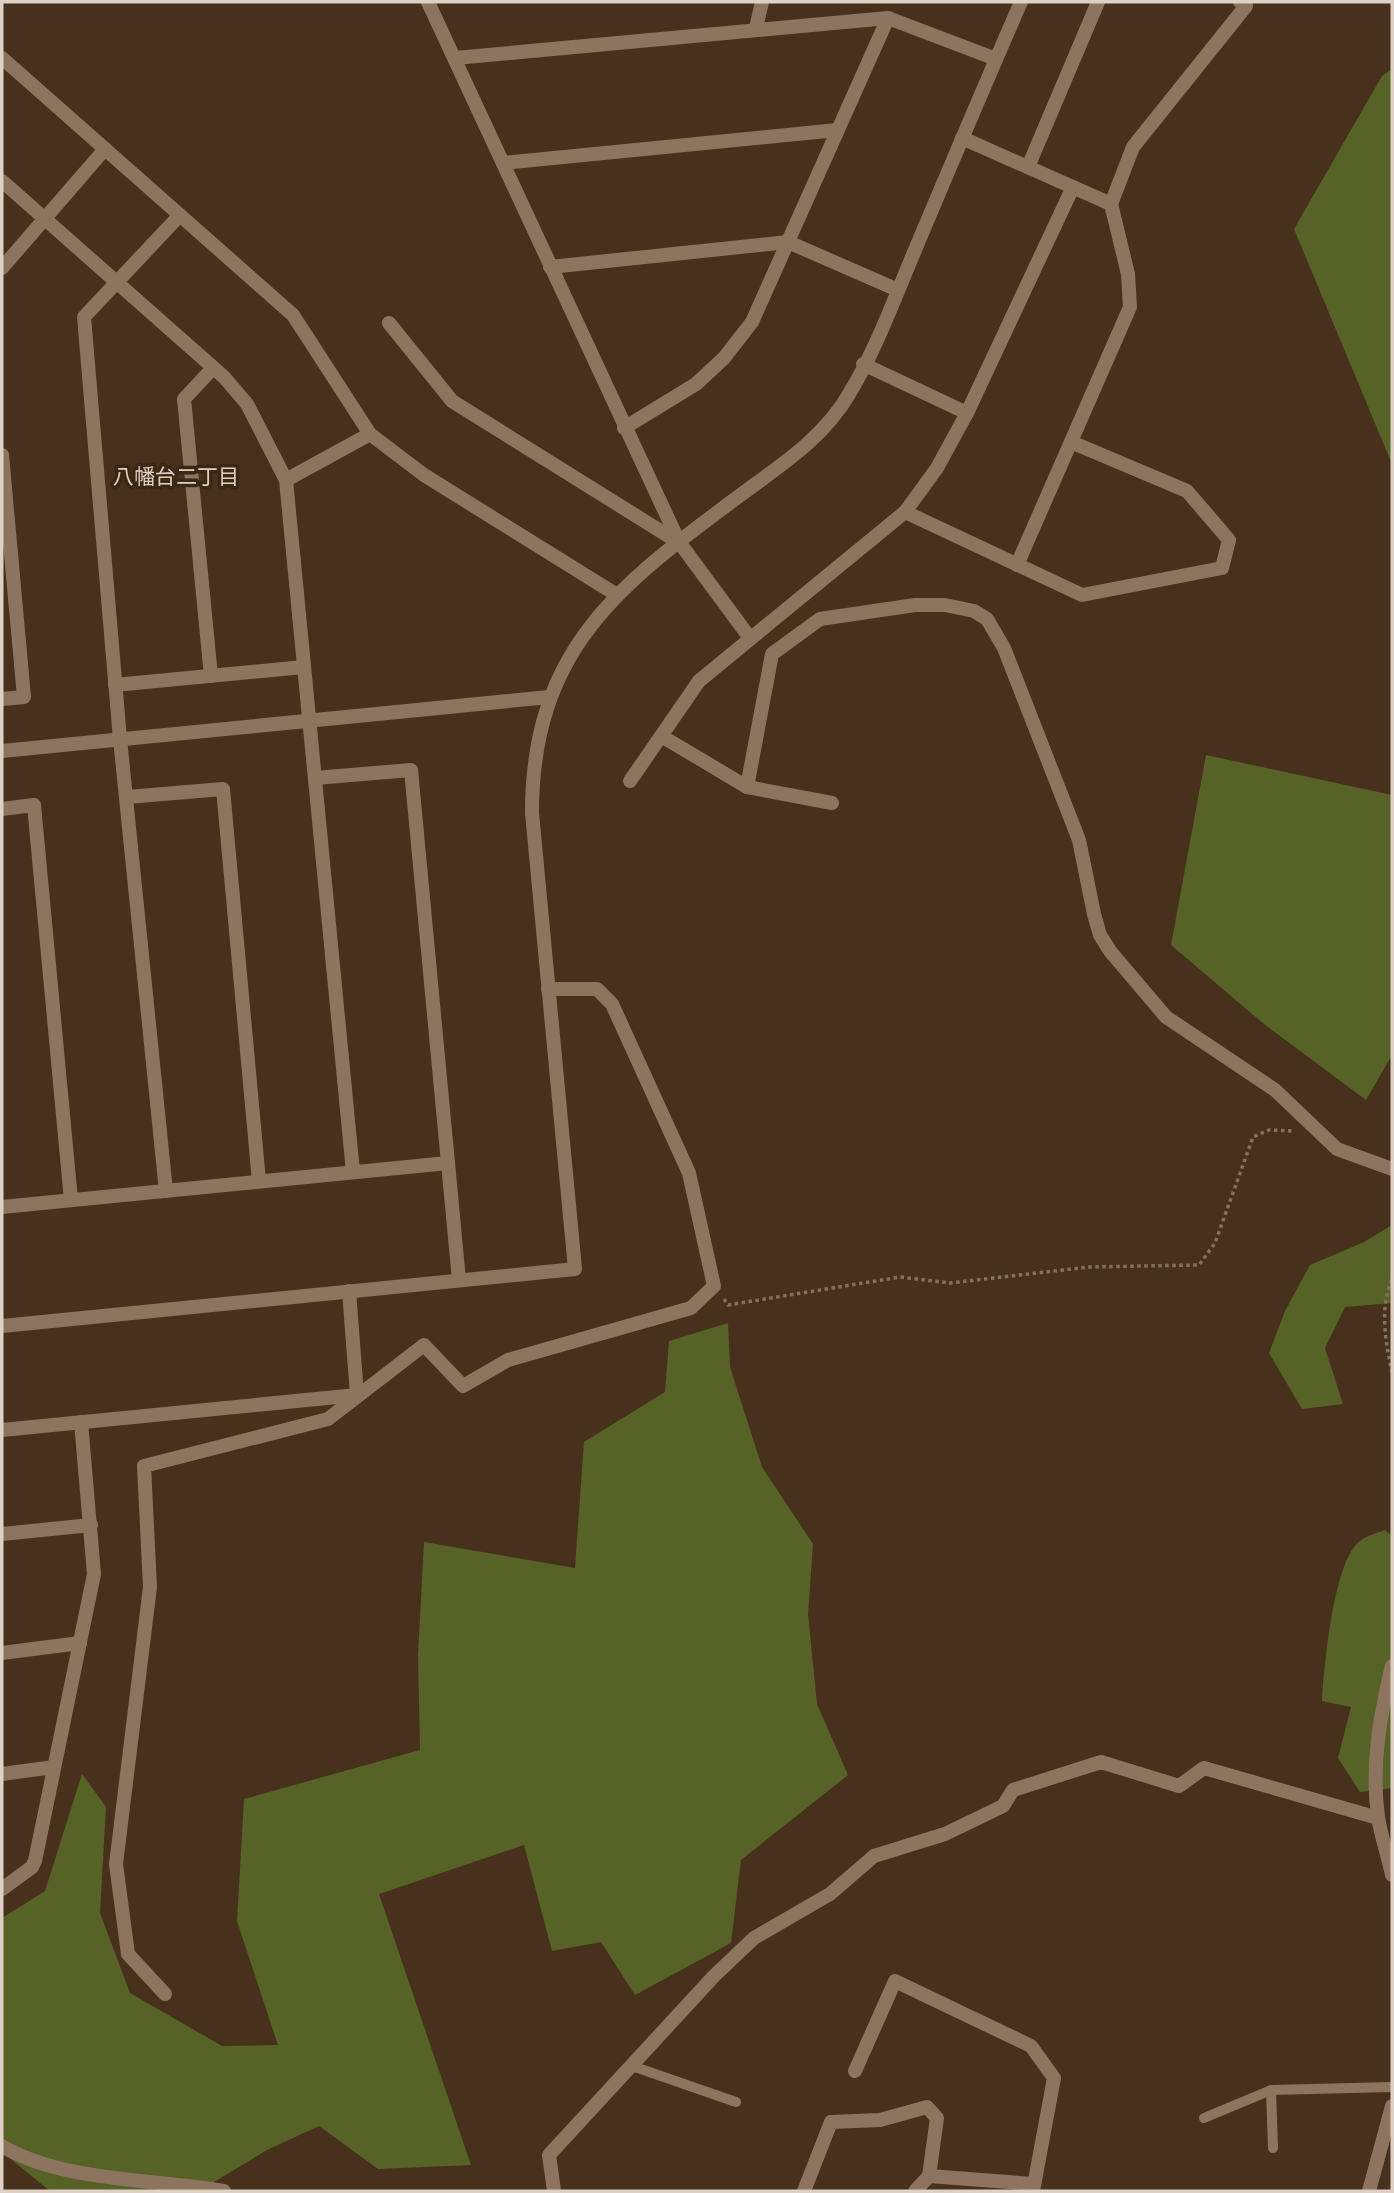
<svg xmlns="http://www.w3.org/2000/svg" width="1394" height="2193" viewBox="0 0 1394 2193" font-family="Arial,'Noto Sans JP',sans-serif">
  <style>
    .forest { fill: #576227 }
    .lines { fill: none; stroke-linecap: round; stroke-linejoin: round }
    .path { stroke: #83705f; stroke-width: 3.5; stroke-dasharray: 3.5 3.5; stroke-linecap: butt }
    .service { stroke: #8d745e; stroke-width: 10 }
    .minor { stroke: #8d745e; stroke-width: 14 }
    .labels { text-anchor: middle; stroke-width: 7; stroke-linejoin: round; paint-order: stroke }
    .neighbourhood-label { font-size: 21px; fill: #dfd0c5; stroke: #3c2713 }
  </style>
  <rect width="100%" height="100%" fill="#47311d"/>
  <g class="forest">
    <polygon points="1392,69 1392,464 1294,229 1382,76"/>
    <polygon points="1206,755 1392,795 1392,1055 1366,1100 1264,1024 1171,945"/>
    <polygon points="1392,1225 1392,1303 1345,1307 1325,1348 1343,1404 1302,1409 1269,1353 1285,1311 1310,1265 1364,1242"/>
    <polygon points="728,1323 730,1367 762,1467 813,1544 808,1614 817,1704 848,1775 741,1860 731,1943 635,1995 601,1942 552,1951 524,1845 379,1894 471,2165 378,2169 319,2126 267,2150 199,2191 50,2191 2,2152 2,1918 45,1891 82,1774 106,1807 100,1913 130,1993 222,2046 278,2045 237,1921 244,1799 420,1750 418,1655 424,1542 575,1568 584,1442 665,1392 669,1341"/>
    <path d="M 1385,1530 L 1392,1536 L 1392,1788 L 1360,1792 L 1338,1758 L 1351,1707 L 1322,1701 C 1324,1668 1333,1561 1360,1541 C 1366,1536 1377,1533 1385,1530 Z"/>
  </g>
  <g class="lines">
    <g class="path">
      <path d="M 1392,1280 C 1379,1307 1386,1345 1392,1372"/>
      <polyline points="724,1299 728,1305 900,1277 950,1283 1089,1267 1199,1265 1215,1243 1253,1137 1269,1130 1294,1131"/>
    </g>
    <g class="service">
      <polyline points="632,2066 736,2102"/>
      <polyline points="1271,2090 1273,2148"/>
      <polyline points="1204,2118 1271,2090 1392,2087"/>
    </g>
    <g class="minor">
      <polyline points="428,2 679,542 750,638"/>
      <polyline points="756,28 762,2"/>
      <polyline points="2,58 293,315 370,434 424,475 617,595"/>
      <polyline points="455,58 888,18 996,59"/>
      <polyline points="962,138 1111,204 1128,274 1130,307 1017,565"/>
      <polyline points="503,163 837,130"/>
      <polyline points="1028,167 1098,2"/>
      <polyline points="2,181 224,377 247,404 286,480 353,1172"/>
      <polyline points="1111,204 1133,147 1246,6 1240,2"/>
      <polyline points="550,267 788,242 898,290"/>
      <polyline points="2,268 105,149"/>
      <polyline points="389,323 452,401 678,542"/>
      <polyline points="863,364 967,413"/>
      <polyline points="624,428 696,384 724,358 752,322 888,18"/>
      <polyline points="2,455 24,697 2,699"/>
      <polyline points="286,480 370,434"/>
      <polyline points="905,512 1082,595 1222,568 1229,540 1187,491 1071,442"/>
      <polyline points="211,676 184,399 213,368"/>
      <polyline points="115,685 304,667"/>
      <polyline points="663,737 747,787 832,803"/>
      <polyline points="2,751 549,697"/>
      <polyline points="315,778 411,770 459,1280"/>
      <polyline points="630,781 699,681 905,512 937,468 967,413 1073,187"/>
      <polyline points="747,787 772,654 820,619 915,605 945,605 974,611 987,619 1004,648 1079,840 1094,914 1100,935 1110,951 1166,1017 1275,1090 1337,1149 1392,1169"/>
      <polyline points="127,797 223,789 259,1181"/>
      <polyline points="2,809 34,805 71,1200"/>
      <polyline points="166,1191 120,739 84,317 180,215"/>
      <polyline points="2,1207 448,1163"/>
      <polyline points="349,1291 357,1395"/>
      <path d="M 2,1326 L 575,1269 L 532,813 C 532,646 623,582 746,491 C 784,463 825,436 849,394 C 876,350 895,297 915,250 C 950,167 985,84 1021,2"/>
      <polyline points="2,1430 357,1395"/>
      <polyline points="2,1534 91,1525"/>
      <polyline points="2,1653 80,1643"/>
      <path d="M 1392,1666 C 1380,1716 1371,1765 1378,1817 C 1381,1836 1388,1856 1392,1875"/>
      <polyline points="2,1774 54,1767"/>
      <polyline points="2,1889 32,1867 35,1861 94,1574 81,1422"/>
      <polyline points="165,1994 128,1954 116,1864 150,1587 144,1466 328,1419 424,1345 463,1386 508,1360 691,1308 714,1286 689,1173 612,1004 597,989 548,989"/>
      <polyline points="855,2071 895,1981 1031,2046 1054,2078 1033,2191"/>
      <path d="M 2,2146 C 62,2182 155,2179 224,2191"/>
      <polyline points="929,2176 1033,2184"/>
      <polyline points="554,2191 549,2155 714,1976 754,1938 830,1894 874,1856 945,1834 1003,1806 1013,1790 1101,1762 1179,1786 1204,1768 1378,1818"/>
      <polyline points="804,2191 831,2122 880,2120 927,2107 937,2118 929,2176 915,2191"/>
      <polyline points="1369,2191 1392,2106"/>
    </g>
  </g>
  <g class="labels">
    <g class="neighbourhood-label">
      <text x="176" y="484">八幡台二丁目</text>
    </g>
  </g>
  <rect width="1394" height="2193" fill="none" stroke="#dfd0c5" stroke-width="7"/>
</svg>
